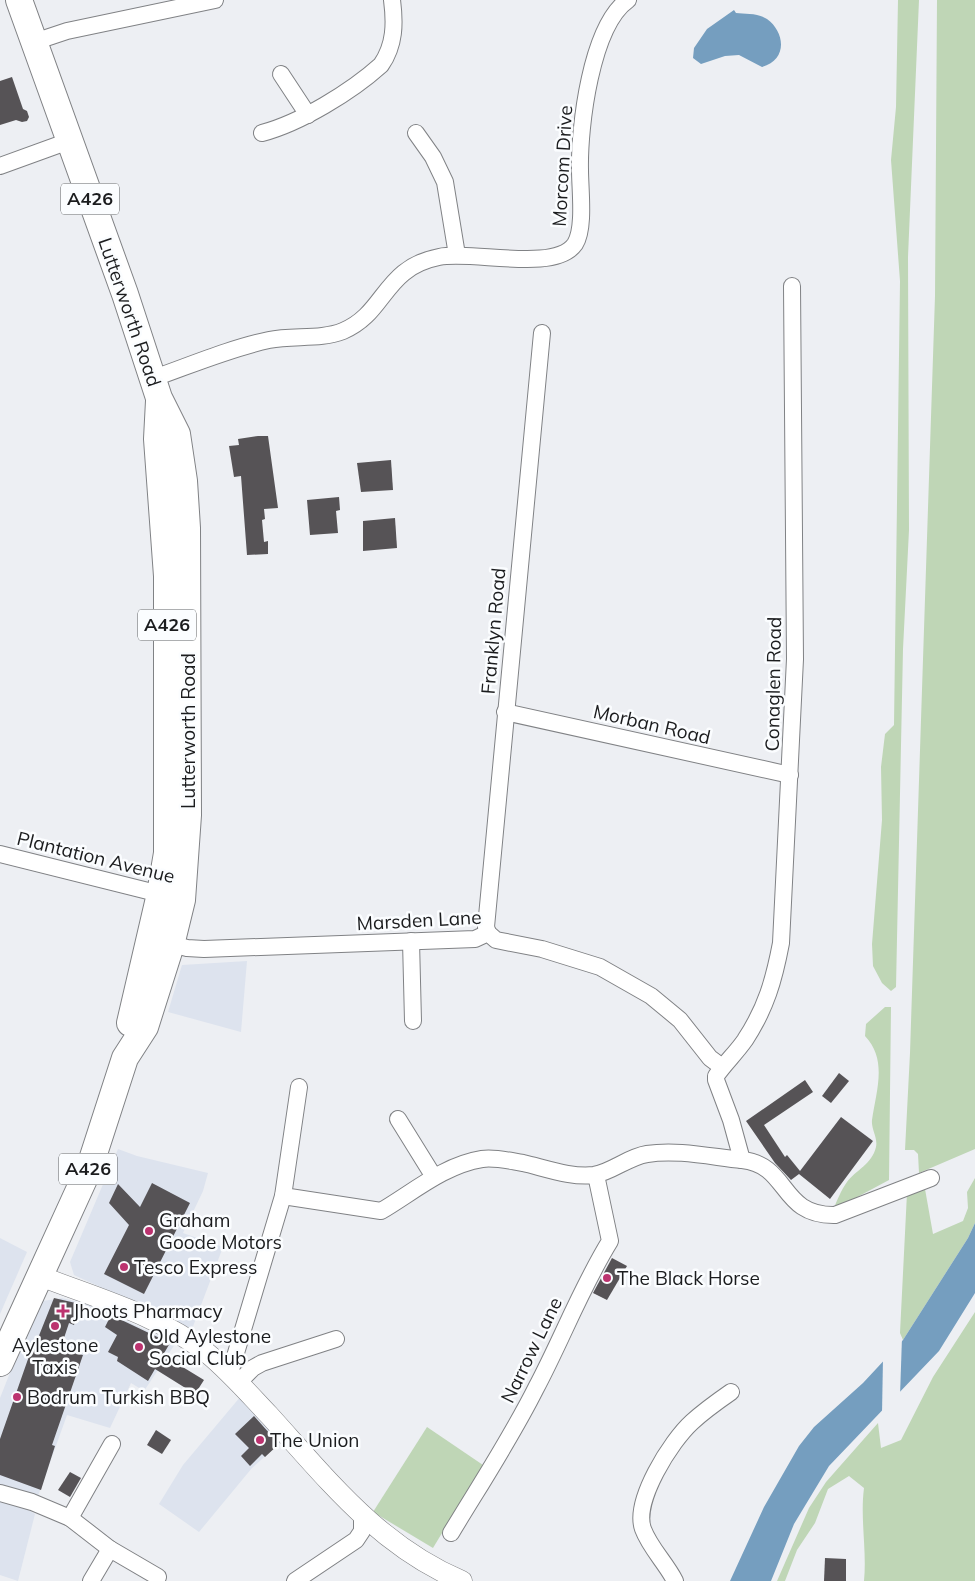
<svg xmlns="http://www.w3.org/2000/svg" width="975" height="1581" viewBox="0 0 975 1581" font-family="Mulish,sans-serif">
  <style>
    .built { fill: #dde3ee }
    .green { fill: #bfd6b6 }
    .water { fill: #759ebf }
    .pier { fill: #edeff3 }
    .building { fill: #565356 }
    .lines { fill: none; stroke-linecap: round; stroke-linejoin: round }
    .minor-casing { stroke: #808285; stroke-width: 18 }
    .tertiary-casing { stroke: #808285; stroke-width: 21 }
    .primary-casing { stroke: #808285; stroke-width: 28 }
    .minor { stroke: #fff; stroke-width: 16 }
    .tertiary { stroke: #fff; stroke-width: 20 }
    .primary { stroke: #fff; stroke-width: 26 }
    .poi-dot { fill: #bc336f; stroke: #fbfdff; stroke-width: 2 }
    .labels { text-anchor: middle; stroke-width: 5; stroke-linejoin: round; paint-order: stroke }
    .shield { fill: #fbfdff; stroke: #5e6062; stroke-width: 1 }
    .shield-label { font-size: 18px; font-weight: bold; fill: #1b1c1e }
    .street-label { font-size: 19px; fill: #1b1c1e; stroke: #fbfdff }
    .poi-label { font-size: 19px; fill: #1b1c1e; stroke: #fbfdff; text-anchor: start }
  </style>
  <rect width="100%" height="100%" fill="#edeff3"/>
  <g class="built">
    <polygon points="247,961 241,1032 168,1012 182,965"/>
    <polygon points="118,1149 137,1156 208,1173 203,1191 183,1233 223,1247 192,1329 74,1275 70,1262"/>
    <polygon points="0,1238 27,1252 0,1314"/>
    <polygon points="62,1298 97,1307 175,1344 144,1391 131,1383 110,1428 67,1415 38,1496 0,1485 0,1398 36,1307 43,1301"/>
    <polygon points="241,1396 281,1442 252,1468 199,1532 159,1504 183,1465"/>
    <polygon points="0,1502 27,1509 35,1514 18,1581 0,1575"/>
  </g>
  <g class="green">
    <polygon points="898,0 919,0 908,257 909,530 903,649 896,987 891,991 882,983 873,966 872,944 882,820 881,767 885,734 894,725 900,281 891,160 896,107"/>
    <polygon points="937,0 975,0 975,1149 919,1173 918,1154 914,1150 905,1150 910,1053 935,296"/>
    <path d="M 885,1007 L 891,1007 L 889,1180 L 833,1210 C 837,1201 841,1190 847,1182 C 856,1170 872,1164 876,1147 C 878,1138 871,1129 872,1120 C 876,1091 888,1060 865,1036 L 866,1024 Z"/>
    <polygon points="975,1178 975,1223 968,1238 903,1340 900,1333 907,1193 925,1189 933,1234 963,1221 968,1208 967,1192"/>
    <path d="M 975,1312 L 975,1581 L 864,1581 C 867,1550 860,1519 864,1488 L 849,1476 L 828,1489 L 815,1523 L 797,1550 L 785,1581 L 777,1581 L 809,1508 L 826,1482 L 878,1423 L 881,1448 L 901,1440 L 933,1377 Z"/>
    <polygon points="427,1427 483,1465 433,1548 373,1512"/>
  </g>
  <g class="water">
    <path d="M 734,10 L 736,13 C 745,14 758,13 767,19 C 785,32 788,60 762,67 L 739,55 L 725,56 L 701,64 L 693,58 L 694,48 L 707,29 Z"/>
    <polygon points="975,1223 975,1293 939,1351 829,1466 794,1524 771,1581 730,1581 764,1507 799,1446 814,1427 863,1383 903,1340 968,1238"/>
  </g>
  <polygon class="pier" points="902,1337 900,1396 882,1414 883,1358"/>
  <g class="building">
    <polygon points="12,77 23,109 27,111 29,117 27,121 22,122 16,120 0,125 0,81"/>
    <polygon points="258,436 268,436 278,508 264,509 265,519 262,520 264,542 268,541 268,554 247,555 241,476 234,477 229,446 239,445 238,439"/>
    <polygon points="391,460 393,490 361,492 357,463"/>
    <polygon points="339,497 340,510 336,511 338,533 310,535 307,500"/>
    <polygon points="395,518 397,548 363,551 363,521"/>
    <polygon points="839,1073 849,1081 831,1103 822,1096"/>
    <polygon points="805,1080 813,1092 764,1125 785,1157 787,1155 800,1171 841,1117 873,1141 830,1199 799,1174 791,1180 775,1163 746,1121"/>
    <polygon points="152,1183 190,1203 144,1294 104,1274 129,1225 109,1203 118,1184 140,1207"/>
    <polygon points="612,1258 627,1266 607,1300 593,1293"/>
    <polygon points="54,1298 80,1304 74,1325 69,1323 60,1350 83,1355 52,1445 55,1446 41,1490 0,1475 0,1439 34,1342 36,1343"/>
    <polygon points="111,1315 170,1343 163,1355 204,1380 195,1394 155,1369 148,1381 117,1361 118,1357 108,1352 117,1335 105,1327"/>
    <polygon points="254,1416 279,1444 265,1457 262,1454 250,1466 241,1456 249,1448 235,1434"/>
    <polygon points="156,1430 171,1440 162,1454 147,1445"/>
    <polygon points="70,1472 81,1478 70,1497 58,1490"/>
    <polygon points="825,1558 846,1559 846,1581 824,1581"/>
  </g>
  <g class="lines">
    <g class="minor-casing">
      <g id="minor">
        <polyline points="34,42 67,31 215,0"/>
        <polyline points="281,74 308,115"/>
        <path d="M 262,133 C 300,123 351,92 381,65 C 395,45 395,23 392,0"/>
        <polyline points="416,133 433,157 445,182 457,255"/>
        <polyline points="0,166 69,141"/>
        <path d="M 792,286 L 795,659 L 781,943 C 774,980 766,1008 745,1040 C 736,1053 725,1063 716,1076 L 716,1080 L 731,1120 L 742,1160 C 790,1165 779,1216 835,1215 L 931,1178"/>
        <path d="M 154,378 C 191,365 231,348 269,340 C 293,335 321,340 343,331 C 386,313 383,268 439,257 C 472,250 555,273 575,244 C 585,228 580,190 580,170 C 579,127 591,26 628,0"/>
        <polyline points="505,712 790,775"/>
        <polyline points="0,854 168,896"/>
        <polyline points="488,933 486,927 542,333"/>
        <polyline points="411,941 413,1021"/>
        <polyline points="164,942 187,948 204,949 475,939 488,933 496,940 542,949 600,967 651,996 680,1020 710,1058 722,1067"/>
        <polyline points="398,1119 434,1177"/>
        <path d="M 283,1196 L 381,1211 C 412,1193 444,1165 482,1159 C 495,1157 510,1161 523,1163 C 545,1168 572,1178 594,1175 C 612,1172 628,1157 647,1154 C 677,1149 712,1157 742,1160"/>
        <polyline points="230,1373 283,1196 299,1087"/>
        <polyline points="239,1382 253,1368 262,1363 336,1339"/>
        <polyline points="0,1493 32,1502 70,1518 110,1549 158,1577"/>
        <polyline points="70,1518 112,1444"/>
        <path d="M 451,1533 C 480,1485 511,1438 536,1388 C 562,1339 581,1288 610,1241 L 596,1175"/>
        <polyline points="91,1581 110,1549"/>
        <polyline points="295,1581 356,1540 362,1531 362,1517"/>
        <path d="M 675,1581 C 666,1563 650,1548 643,1529 C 633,1501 671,1441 692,1422 C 704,1411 718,1401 731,1392"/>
      </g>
    </g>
    <g class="tertiary-casing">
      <path id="tertiary" d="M 40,1276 C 96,1298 159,1315 207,1353 C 230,1372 249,1394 269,1415 C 328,1480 379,1546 462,1581"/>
    </g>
    <g class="primary-casing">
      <g id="primary">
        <polyline points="130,1023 160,894 167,853 167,576 157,439 159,401"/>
        <polyline points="0,1363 90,1166 125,1058 145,1027 171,945 182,900 188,815 187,528 184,481 177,434 159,398 125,294 19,0"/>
      </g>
    </g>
    <use href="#minor" class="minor"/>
    <use href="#tertiary" class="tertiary"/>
    <use href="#primary" class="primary"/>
  </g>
  <g class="poi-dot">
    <circle cx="149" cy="1231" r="5"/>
    <circle cx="124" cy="1267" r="5"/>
    <circle cx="607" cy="1278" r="5"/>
    <path d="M60.5 1303.5h5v5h5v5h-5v5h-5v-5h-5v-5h5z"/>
    <circle cx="55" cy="1326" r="5"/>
    <circle cx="139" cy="1347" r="5"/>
    <circle cx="17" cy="1397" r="5"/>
    <circle cx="260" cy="1440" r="5"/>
  </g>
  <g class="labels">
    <g class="shield">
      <rect x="61" y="183.5" width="58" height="31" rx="4"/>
      <rect x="138" y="609.5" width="58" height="31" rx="4"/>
      <rect x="59" y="1153.5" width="58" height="31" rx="4"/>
    </g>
    <g class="shield-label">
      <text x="90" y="205">A426</text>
      <text x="167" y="631">A426</text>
      <text x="88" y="1175">A426</text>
    </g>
    <g class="street-label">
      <text transform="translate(562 166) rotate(-87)" y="7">Morcom Drive</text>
      <text transform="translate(130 312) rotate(71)" y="7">Lutterworth Road</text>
      <text transform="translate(493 631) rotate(-85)" y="7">Franklyn Road</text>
      <text transform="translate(773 684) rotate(-89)" y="7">Conaglen Road</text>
      <text transform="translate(652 724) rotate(13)" y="7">Morban Road</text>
      <text transform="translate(188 731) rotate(-90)" y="7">Lutterworth Road</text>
      <text transform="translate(96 857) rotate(14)" y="7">Plantation Avenue</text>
      <text transform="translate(419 920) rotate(-3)" y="7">Marsden Lane</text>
      <text transform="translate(531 1350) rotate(-64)" y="7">Narrow Lane</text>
    </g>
    <g class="poi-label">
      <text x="159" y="1227">Graham<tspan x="159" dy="22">Goode Motors</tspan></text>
      <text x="134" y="1274">Tesco Express</text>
      <text x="617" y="1285">The Black Horse</text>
      <text x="73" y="1318">Jhoots Pharmacy</text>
      <text x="149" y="1343">Old Aylestone<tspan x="149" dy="22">Social Club</tspan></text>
      <text x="55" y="1352" text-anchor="middle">Aylestone<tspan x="55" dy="22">Taxis</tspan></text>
      <text x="27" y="1404">Bodrum Turkish BBQ</text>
      <text x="270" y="1447">The Union</text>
    </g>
  </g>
</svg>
